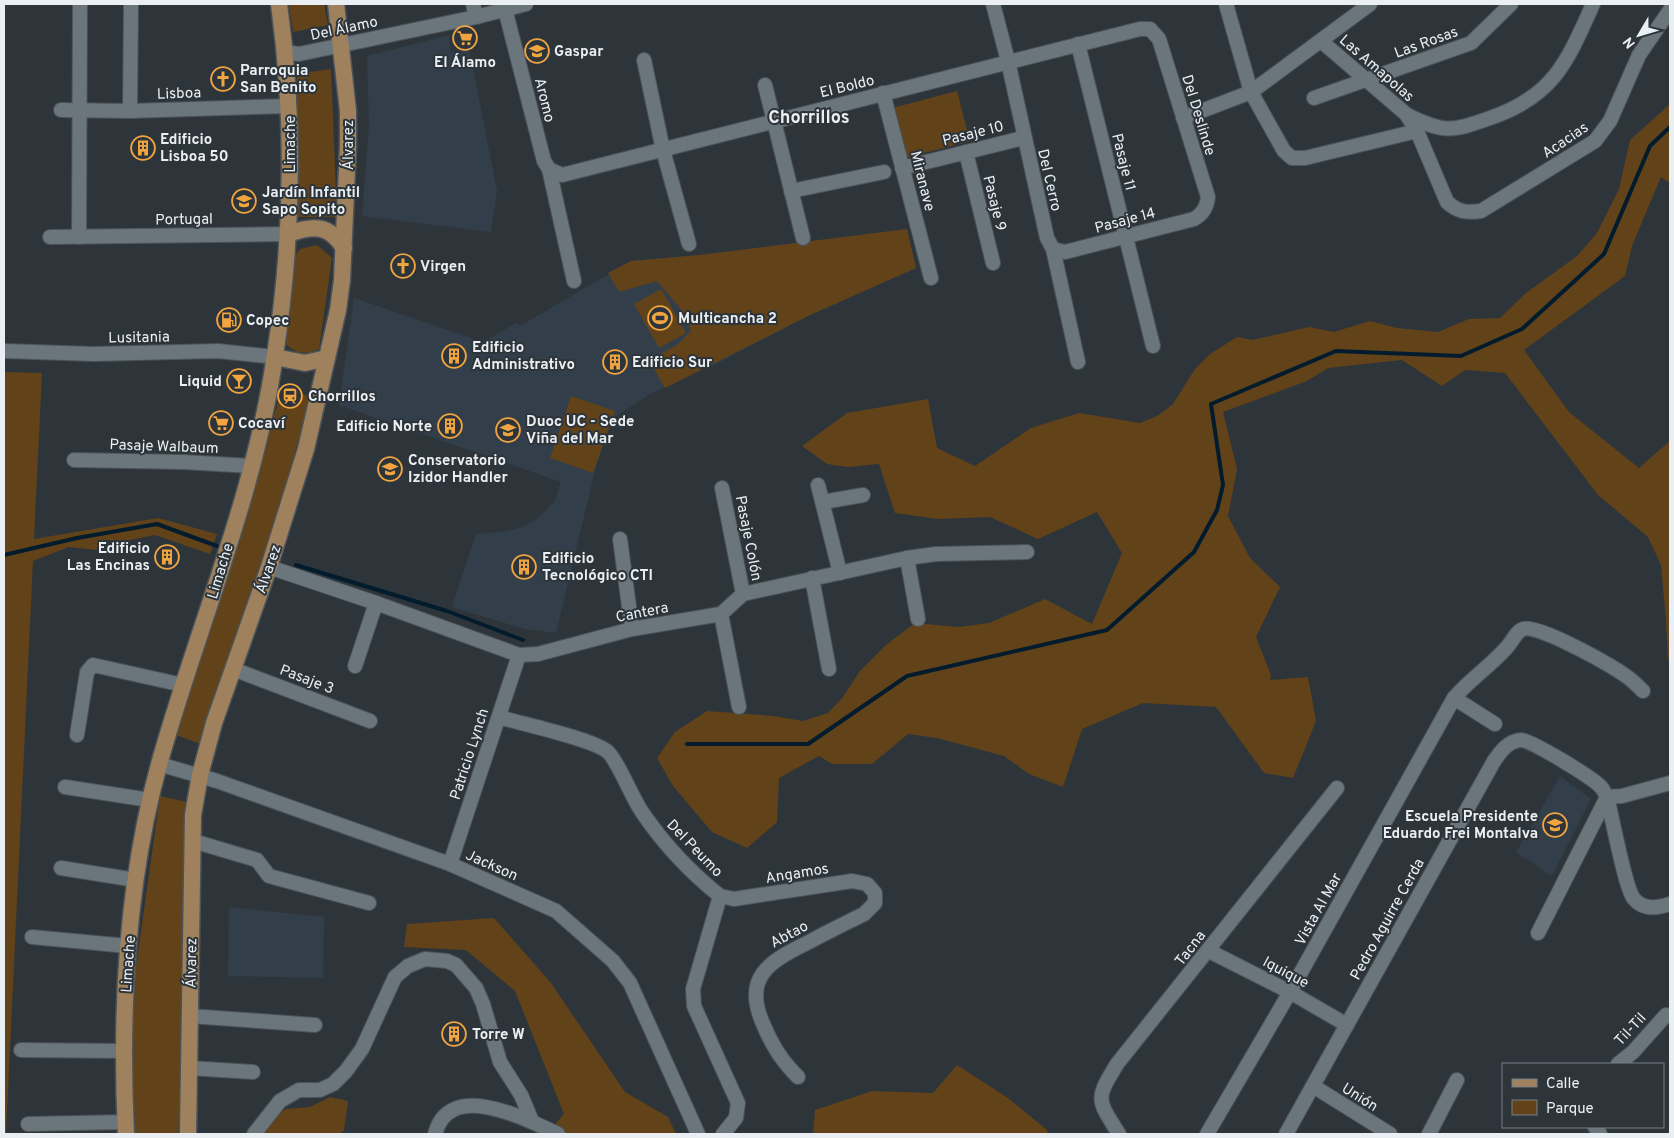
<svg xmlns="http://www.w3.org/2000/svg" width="1674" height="1138" viewBox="0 0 1674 1138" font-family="Overpass,sans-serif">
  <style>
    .built { fill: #323f4a }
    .green { fill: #614219 }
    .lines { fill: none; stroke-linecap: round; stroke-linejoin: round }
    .stream { stroke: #031c2d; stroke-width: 4 }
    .minor-casing { stroke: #4c5358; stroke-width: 16 }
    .major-casing { stroke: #4c5358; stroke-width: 19 }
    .minor { stroke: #6b757c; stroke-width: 14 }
    .major { stroke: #9f825d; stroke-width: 16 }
    .labels { text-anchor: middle; stroke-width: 4; stroke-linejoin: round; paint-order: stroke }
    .street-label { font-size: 15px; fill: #eaeff3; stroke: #2d353b }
    .poi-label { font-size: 15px; font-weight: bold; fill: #eaeff3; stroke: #2d353b; text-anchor: start }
    .quarter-label { font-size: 18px; font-weight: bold; fill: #eaeff3; stroke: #2d353b }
  </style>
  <rect width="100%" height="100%" fill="#2d353b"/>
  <g class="built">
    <polygon points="449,35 451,52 469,48 497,191 491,232 362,216 369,125 367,56"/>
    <polygon points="907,229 916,268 808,316 714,365 652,393 613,418 596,466 556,633 525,629 452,607 476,534 507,531 523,527 538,518 555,501 561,482 339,405 354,298 483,342 516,323 520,326 631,261 699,255"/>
    <polygon points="1560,776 1591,799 1552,876 1516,852"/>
    <polygon points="229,907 324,917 323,978 228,976"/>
  </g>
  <g class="green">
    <polygon points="289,4 324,4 328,25 293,32"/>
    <polygon points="331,69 337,217 297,217 297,74"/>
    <polygon points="957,91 970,141 905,158 892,108"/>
    <polygon points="1670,104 1670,183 1661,177 1632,246 1625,276 1524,350 1569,412 1639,468 1670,441 1670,661 1668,659 1666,620 1661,565 1648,537 1598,495 1505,373 1465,370 1442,386 1402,360 1328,368 1307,381 1223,412 1237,469 1228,516 1250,558 1280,587 1256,637 1271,675 1270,680 1308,677 1316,721 1293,778 1264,773 1216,707 1143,703 1082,729 1063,787 1029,774 1004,756 937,738 908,734 872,764 832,764 819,756 779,778 777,822 747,848 712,832 673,786 657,758 675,732 707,711 773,716 803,721 828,713 843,697 860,671 886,645 915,623 959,627 989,623 1045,599 1092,624 1122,553 1097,512 1038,539 990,517 938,519 895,513 879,464 848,467 827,464 802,446 847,413 928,399 937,448 975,466 1031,428 1079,413 1140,423 1159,415 1173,404 1195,369 1210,354 1237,337 1253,340 1309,327 1334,332 1370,321 1397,328 1438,332 1469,319 1500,318 1526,293 1577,256 1597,233 1619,189 1630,140"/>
    <polygon points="907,229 916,268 808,316 665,388 649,360 677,345 691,331 684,313 657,281 619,292 608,273 631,261 699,255"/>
    <path d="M 317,245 L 332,258 L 319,349 C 305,355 297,354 285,344 L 294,257 L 300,249 Z"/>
    <polygon points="661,289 686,333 659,348 634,304"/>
    <polygon points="4,372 42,373 34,539 158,518 217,534 210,554 155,535 125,541 106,540 96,550 69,547 33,561 6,1134 4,1134"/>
    <polygon points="281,391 311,396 264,561 201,744 176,735 200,654 236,549"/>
    <polygon points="571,396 615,411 593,473 550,458"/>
    <polygon points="160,796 187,802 184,1007 178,1134 134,1134 127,1031"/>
    <polygon points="494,918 551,983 625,1092 668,1117 676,1134 546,1134 564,1114 515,991 466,950 404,947 407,924"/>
    <polygon points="957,1065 1008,1098 1047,1130 1048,1134 813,1134 815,1110 872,1091 933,1093"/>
    <polygon points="330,1097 348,1101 344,1130 339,1134 259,1134 277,1115 286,1109 310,1107"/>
  </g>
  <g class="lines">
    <g class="stream">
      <polyline points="4,555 77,538 157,524 217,546"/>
      <polyline points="296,565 447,611 523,640"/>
      <polyline points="687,744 808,744 907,676 1107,630 1194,552 1217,510 1223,485 1211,404 1336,351 1461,356 1522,329 1604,254 1650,146 1670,127"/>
    </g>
    <g class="minor-casing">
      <g id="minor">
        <polyline points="473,4 476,17"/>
        <polyline points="993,4 1008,61 1047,238 1053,249 1078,362"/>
        <polyline points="1226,4 1251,92 1284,151 1292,158 1305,158 1417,131"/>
        <path d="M 505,9 L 544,161 L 549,169 L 562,175 L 1140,29 L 1150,29 L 1159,39 L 1208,197 C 1207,207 1203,214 1194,219 L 1065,252 L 1053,249"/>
        <path d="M 1321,41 L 1406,114 L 1417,131 L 1447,202 C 1458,212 1466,213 1481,211 L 1595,141 L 1610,121 L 1639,55 L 1670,10"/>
        <polyline points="1078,44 1153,346"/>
        <polyline points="285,52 299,54 476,17 526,4"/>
        <polyline points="644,60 663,150 689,244"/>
        <polyline points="765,85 803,238"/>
        <polyline points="883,93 931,278"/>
        <polyline points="1314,98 1471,43 1511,4"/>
        <polyline points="61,110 130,111 289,106"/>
        <polyline points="130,111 131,4"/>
        <path d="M 1407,115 C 1444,133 1451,132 1490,118 C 1554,96 1567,62 1593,4"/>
        <polyline points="1183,118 1251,92 1370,4"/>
        <polyline points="966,152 993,263"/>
        <polyline points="902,168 1023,138"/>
        <polyline points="549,169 574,281"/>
        <polyline points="791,191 884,172"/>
        <polyline points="50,237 288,234"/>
        <polyline points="79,237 80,4"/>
        <polyline points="4,351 94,354 218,351 275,357"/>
        <polyline points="74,460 183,462 252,466"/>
        <polyline points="818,485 840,573"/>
        <polyline points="722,488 743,594"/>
        <polyline points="823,502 863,495"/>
        <polyline points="620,539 632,629"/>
        <polyline points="907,558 918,619"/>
        <polyline points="269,567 376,603 519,655 538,654 632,629 721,614 743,594 907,558 936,554 1027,552"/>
        <polyline points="812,578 829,669"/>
        <polyline points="721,614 739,707"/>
        <polyline points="355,666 376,603"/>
        <polyline points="233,669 370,721"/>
        <polyline points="1454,698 1495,724"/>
        <path d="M 499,717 C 522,724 593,739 608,752 C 618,761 632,798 642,812 C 663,843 690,872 720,896 L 693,989 L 694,1006 L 738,1103 L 736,1118 L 723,1134"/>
        <polyline points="77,735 87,672 93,665 183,685"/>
        <polyline points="159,764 217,781 450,864 556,911 613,961 630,983 698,1134"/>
        <polyline points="65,787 150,800"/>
        <polyline points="193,841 257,860 269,876 369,903"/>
        <polyline points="450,864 519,655"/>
        <polyline points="61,868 136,880"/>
        <path d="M 720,896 L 734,899 L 852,881 L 867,884 L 875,893 L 875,903 L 864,914 C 846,923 827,932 809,942 C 770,961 741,977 764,1026 C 773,1047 782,1061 798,1077"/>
        <polyline points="1538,933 1607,797 1622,796 1670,783"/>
        <polyline points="32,937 128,946"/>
        <polyline points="1209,951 1290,992 1347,1025"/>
        <polyline points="190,1016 315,1025"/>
        <polyline points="21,1050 124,1051"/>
        <polyline points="1618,1064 1633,1052 1666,1015"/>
        <polyline points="189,1068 253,1072"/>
        <polyline points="1313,1086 1390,1134"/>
        <polyline points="28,1124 126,1122"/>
        <polyline points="1595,1127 1600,1134"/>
        <polyline points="254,1134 280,1101 299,1090 320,1090 333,1084 346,1071 362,1049 395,977 408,966 425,959 447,961 456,965 476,988 483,1004 500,1062 521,1095 532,1121"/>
        <path d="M 435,1134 C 449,1079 526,1119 558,1134"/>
        <path d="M 1119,1134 C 1097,1099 1095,1100 1117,1064 L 1337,788"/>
        <path d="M 1207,1134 L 1290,992 L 1454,698 C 1471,678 1492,665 1508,646 C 1513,640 1517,631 1523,629 C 1537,623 1612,666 1626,676 C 1632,680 1638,686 1643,691"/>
        <path d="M 1286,1134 L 1494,761 C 1501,751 1508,741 1521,740 C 1531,740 1593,778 1601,787 C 1604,790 1605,794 1607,797 C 1612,816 1625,888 1634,899 C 1643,910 1658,908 1670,904"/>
        <polyline points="1429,1134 1457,1080"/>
      </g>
    </g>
    <g class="major-casing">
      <g id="major">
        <path d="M 288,234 C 313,225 329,224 344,248"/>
        <polyline points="275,357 305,363 327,358"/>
        <path d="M 126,1134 C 120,1010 126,882 160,761 C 198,626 255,495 275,355 C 293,239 295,121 279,4"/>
        <polyline points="188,1134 193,815 200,775 214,723 269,567 306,449 338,310 342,280 348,146 348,111 336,4"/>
      </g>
    </g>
    <use href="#minor" class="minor"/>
    <use href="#major" class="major"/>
  </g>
  <defs>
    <g id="supermarket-ring" transform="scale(1.25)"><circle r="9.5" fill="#2d353b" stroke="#f1a540" stroke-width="1.5"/><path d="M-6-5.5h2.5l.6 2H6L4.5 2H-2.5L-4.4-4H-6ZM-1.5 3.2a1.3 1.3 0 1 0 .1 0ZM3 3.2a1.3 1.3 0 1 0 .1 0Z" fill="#f1a540"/></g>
    <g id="school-ring" transform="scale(1.25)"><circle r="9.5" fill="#2d353b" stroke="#f1a540" stroke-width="1.5"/><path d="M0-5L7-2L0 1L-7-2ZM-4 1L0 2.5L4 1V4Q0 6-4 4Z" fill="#f1a540"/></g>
    <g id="church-ring" transform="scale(1.25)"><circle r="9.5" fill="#2d353b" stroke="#f1a540" stroke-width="1.5"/><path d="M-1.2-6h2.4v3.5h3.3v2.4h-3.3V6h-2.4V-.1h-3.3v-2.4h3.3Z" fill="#f1a540"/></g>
    <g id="building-ring" transform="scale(1.25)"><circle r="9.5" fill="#2d353b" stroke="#f1a540" stroke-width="1.5"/><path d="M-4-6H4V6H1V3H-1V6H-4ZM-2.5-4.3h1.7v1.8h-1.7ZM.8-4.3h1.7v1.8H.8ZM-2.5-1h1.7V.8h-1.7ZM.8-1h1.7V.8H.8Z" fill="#f1a540"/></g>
    <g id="stadium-ring" transform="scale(1.25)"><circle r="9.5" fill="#2d353b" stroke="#f1a540" stroke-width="1.5"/><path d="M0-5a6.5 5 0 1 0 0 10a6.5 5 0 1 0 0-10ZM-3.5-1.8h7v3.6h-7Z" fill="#f1a540"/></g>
    <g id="fuel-ring" transform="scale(1.25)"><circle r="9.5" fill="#2d353b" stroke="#f1a540" stroke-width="1.5"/><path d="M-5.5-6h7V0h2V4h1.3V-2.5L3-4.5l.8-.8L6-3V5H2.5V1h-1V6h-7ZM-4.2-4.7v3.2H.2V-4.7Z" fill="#f1a540"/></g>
    <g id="bar-ring" transform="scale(1.25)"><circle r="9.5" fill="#2d353b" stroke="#f1a540" stroke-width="1.5"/><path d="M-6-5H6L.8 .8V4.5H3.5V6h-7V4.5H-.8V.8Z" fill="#f1a540"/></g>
    <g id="station-ring" transform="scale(1.25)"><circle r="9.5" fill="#2d353b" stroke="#f1a540" stroke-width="1.5"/><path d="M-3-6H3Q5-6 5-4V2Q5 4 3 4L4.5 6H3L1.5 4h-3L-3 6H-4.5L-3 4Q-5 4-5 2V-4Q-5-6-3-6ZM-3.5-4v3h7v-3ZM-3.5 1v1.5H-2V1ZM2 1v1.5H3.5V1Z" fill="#f1a540"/></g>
    <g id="university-ring" transform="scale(1.25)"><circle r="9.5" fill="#2d353b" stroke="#f1a540" stroke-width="1.5"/><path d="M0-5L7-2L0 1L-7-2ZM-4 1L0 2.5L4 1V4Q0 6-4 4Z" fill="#f1a540"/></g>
  </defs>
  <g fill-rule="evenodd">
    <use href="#supermarket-ring" x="465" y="38"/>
    <use href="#school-ring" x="537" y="51"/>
    <use href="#church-ring" x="223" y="79"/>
    <use href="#building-ring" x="143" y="148"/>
    <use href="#school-ring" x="244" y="201"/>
    <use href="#church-ring" x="403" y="266"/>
    <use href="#stadium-ring" x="660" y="318"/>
    <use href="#fuel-ring" x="229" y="320"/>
    <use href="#building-ring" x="454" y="356"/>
    <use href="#building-ring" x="615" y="362"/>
    <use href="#bar-ring" x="239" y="381"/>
    <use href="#station-ring" x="290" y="396"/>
    <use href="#supermarket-ring" x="221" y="423"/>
    <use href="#building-ring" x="450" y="426"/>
    <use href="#university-ring" x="508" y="430"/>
    <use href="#school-ring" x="390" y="469"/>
    <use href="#building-ring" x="167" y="557"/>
    <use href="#building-ring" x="524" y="567"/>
    <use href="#school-ring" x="1555" y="825"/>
    <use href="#building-ring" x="454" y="1034"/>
  </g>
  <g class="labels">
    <g class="street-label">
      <text transform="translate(344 28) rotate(-12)" y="5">Del Álamo</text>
      <text transform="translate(1426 42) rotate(-20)" y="5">Las Rosas</text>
      <text transform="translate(1377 68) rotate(41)" y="5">Las Amapolas</text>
      <text transform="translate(847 86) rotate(-14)" y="5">El Boldo</text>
      <text transform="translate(179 93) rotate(-2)" y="5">Lisboa</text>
      <text transform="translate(545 100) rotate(76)" y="5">Aromo</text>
      <text transform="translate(1199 115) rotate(73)" y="5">Del Deslinde</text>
      <text transform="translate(973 133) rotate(-14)" y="5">Pasaje 10</text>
      <text transform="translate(1565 140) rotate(-34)" y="5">Acacias</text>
      <text transform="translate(290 144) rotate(-90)" y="5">Limache</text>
      <text transform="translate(348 145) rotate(-90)" y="5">Álvarez</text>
      <text transform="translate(1124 162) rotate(76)" y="5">Pasaje 11</text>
      <text transform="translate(1050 180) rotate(77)" y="5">Del Cerro</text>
      <text transform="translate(923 181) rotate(76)" y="5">Miranave</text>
      <text transform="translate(995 203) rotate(76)" y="5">Pasaje 9</text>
      <text transform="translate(184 219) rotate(-1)" y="5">Portugal</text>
      <text transform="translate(1125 220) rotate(-15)" y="5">Pasaje 14</text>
      <text transform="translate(139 337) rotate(-1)" y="5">Lusitania</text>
      <text transform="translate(164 446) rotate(2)" y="5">Pasaje Walbaum</text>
      <text transform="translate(749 538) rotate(79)" y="5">Pasaje Colón</text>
      <text transform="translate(268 569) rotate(-71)" y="5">Álvarez</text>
      <text transform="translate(220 571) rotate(-73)" y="5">Limache</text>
      <text transform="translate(642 612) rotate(-11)" y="5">Cantera</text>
      <text transform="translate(307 679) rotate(21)" y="5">Pasaje 3</text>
      <text transform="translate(469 754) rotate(-72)" y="5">Patricio Lynch</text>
      <text transform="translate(695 848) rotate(46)" y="5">Del Peumo</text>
      <text transform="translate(492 865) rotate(24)" y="5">Jackson</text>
      <text transform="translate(797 873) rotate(-9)" y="5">Angamos</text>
      <text transform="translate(1318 909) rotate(-61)" y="5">Vista Al Mar</text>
      <text transform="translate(1387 919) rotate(-61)" y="5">Pedro Aguirre Cerda</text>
      <text transform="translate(789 934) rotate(-28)" y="5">Abtao</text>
      <text transform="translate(1190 948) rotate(-52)" y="5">Tacna</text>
      <text transform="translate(191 963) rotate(-89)" y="5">Álvarez</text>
      <text transform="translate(128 964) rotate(-86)" y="5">Limache</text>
      <text transform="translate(1286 972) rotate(28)" y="5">Iquique</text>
      <text transform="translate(1630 1029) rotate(-47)" y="5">Til-Til</text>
      <text transform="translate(1360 1097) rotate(32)" y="5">Unión</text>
    </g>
    <g class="poi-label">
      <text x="554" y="56">Gaspar</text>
      <text x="465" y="67" text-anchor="middle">El Álamo</text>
      <text x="240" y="75">Parroquia<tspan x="240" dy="17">San Benito</tspan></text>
      <text x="160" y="144">Edificio<tspan x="160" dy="17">Lisboa 50</tspan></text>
      <text x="262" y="197">Jardín Infantil<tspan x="262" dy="17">Sapo Sopito</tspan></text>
      <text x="420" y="271">Virgen</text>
      <text x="678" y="323">Multicancha 2</text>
      <text x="246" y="325">Copec</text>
      <text x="472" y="352">Edificio<tspan x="472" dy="17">Administrativo</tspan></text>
      <text x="632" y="367">Edificio Sur</text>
      <text x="222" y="386" text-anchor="end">Liquid</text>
      <text x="308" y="401">Chorrillos</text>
      <text x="526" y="426">Duoc UC - Sede<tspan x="526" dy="17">Viña del Mar</tspan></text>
      <text x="238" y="428">Cocaví</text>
      <text x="432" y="431" text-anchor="end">Edificio Norte</text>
      <text x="408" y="465">Conservatorio<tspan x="408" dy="17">Izidor Handler</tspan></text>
      <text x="150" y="553" text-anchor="end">Edificio<tspan x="150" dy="17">Las Encinas</tspan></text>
      <text x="542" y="563">Edificio<tspan x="542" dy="17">Tecnológico CTI</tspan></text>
      <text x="1538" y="821" text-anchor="end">Escuela Presidente<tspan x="1538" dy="17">Eduardo Frei Montalva</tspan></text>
      <text x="472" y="1039">Torre W</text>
    </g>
    <g class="quarter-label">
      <text x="809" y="123">Chorrillos</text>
    </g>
  </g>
  <rect width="1674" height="1138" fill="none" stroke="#eaeff3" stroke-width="10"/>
  <rect x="1502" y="1063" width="162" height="65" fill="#2d353b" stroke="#797f85"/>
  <rect x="1512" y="1079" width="25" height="8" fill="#9f825d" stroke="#797f85"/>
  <text x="1546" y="1088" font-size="15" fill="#eaeff3">Calle</text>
  <rect x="1512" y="1100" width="25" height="15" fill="#614219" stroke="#797f85"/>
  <text x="1546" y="1113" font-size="15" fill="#eaeff3">Parque</text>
  <g transform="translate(1639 35) rotate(232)" stroke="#2d353b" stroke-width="4" paint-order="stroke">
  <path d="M0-4L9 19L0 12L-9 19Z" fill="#eaeff3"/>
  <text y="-8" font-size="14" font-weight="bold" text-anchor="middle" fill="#eaeff3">N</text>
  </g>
</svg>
